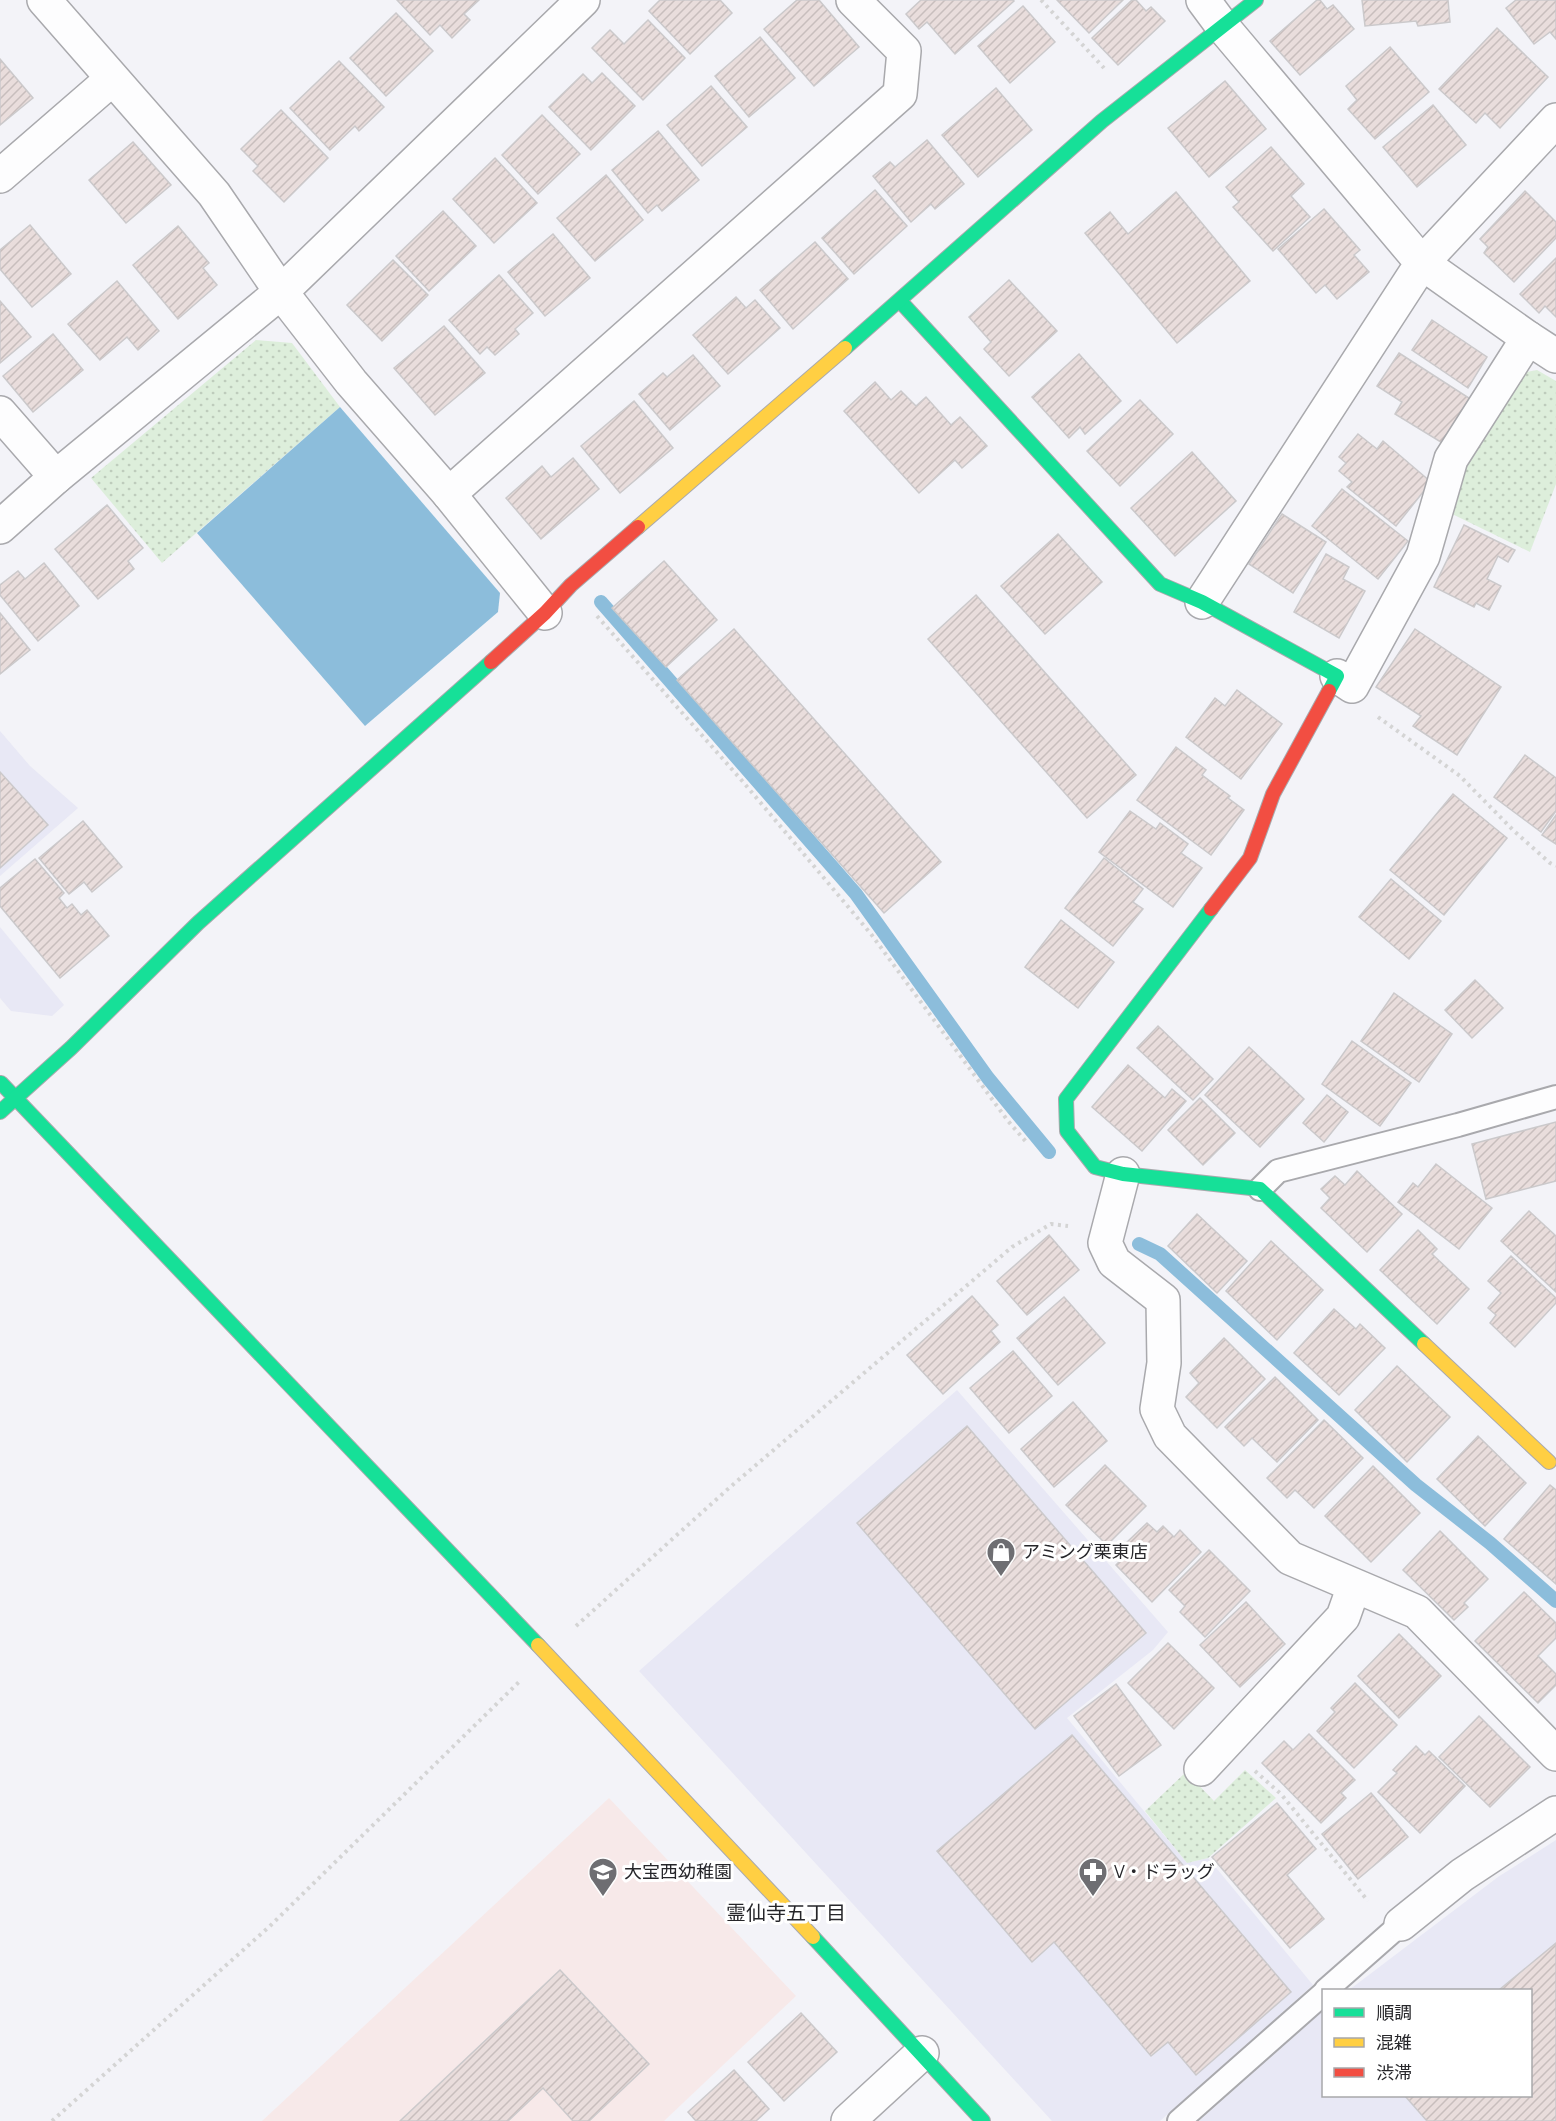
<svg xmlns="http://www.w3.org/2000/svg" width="1556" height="2121" viewBox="0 0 1556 2121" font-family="Manrope,'Noto Sans JP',sans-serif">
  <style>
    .built { fill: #e8e8f5 }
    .education { fill: #f7e9e9 }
    .park { fill: url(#park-dots) }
    .water { fill: #8cbddb }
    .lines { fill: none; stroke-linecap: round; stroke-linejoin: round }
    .stream { stroke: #8cbddb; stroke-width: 14 }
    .building { fill: url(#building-hatch); stroke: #cbc9cb; stroke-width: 1.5 }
    .lane-casing { stroke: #a9a9ad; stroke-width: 26 }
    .street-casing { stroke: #a9a9ad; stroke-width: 36 }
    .fast-casing { stroke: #a9a9ad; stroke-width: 16 }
    .slow-casing { stroke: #a9a9ad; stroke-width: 16 }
    .jam-casing { stroke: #a9a9ad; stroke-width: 16 }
    .path { stroke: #d4d4d4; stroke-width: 4; stroke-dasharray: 3 4.5; stroke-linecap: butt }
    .lane { stroke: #fdfdfe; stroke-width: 22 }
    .street { stroke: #fdfdfe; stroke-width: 33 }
    .fast { stroke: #16e098; stroke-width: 14 }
    .slow { stroke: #ffcf43; stroke-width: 14 }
    .jam { stroke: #f24e42; stroke-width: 14 }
    .labels { text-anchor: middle; stroke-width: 6; stroke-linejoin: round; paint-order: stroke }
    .poi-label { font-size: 18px; fill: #26262a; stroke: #fff; text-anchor: start }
    .neighbourhood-label { font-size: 20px; fill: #26262a; stroke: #fff }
  </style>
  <defs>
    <pattern id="park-dots" width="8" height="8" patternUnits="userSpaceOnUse" patternTransform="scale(1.5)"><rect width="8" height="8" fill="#ddeedb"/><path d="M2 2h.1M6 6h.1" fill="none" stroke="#beccbc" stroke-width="1.8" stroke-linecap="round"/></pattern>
    <pattern id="building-hatch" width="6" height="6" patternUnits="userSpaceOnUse" patternTransform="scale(1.5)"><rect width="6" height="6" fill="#e9dddc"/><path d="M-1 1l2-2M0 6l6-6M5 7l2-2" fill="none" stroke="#c8bebd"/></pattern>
  </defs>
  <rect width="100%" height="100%" fill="#f3f3f8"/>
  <g class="built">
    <polygon points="0,731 30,766 78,808 0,876"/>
    <polygon points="0,927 64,1005 52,1016 11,1011 0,998"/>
    <polygon points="957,1390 1168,1632 1153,1650 1067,1718 1187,1863 1208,1858 1313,1985 1160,2121 1052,2121 639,1671"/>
    <polygon points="1556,1840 1556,2121 1199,2121 1323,2011 1324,2096 1530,2096 1530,1990 1349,1990 1498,1877"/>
  </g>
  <polygon class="education" points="609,1798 796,1996 664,2121 262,2121"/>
  <g class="park">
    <polygon points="256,340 292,343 340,407 162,563 91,478"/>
    <polygon points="1537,370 1556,381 1556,484 1530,552 1448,512 1463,458 1512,375"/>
    <polygon points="1245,1770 1276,1798 1208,1858 1187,1863 1145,1811 1186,1772 1214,1801"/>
  </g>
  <polygon class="water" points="340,407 500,593 498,612 365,726 197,533"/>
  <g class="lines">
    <g class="stream">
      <polyline points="601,602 856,894 988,1078 1049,1152"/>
      <polyline points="1139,1244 1160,1254 1416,1485 1490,1543 1556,1601"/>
    </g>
  </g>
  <g class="building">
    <polygon points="397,0 479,0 464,14 470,20 452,38 440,25 430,35"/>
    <polygon points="660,0 720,0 732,13 690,54 649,11"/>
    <polygon points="797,0 819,0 859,47 814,86 764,29"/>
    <polygon points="921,0 1013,0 1014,1 955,54 927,22 919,29 906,14"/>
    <polygon points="1057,0 1123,0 1089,33"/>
    <polygon points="1132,0 1136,0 1146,11 1151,7 1165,21 1118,65 1092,38"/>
    <polygon points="1317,0 1320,0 1327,9 1333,5 1354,29 1300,75 1270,41"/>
    <polygon points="1362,0 1448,0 1450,22 1418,26 1416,21 1365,26"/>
    <polygon points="1516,0 1556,0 1556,39 1550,32 1534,44 1506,8"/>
    <polygon points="1023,6 1055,42 1010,83 978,46"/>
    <polygon points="396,13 433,51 386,96 350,58"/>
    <polygon points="648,20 685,58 643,100 592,48 610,30 624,44"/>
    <polygon points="1497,28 1548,77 1500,128 1485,113 1476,123 1439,89"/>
    <polygon points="760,37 795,78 749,117 715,76"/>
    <polygon points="1390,47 1429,92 1375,139 1348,109 1357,100 1346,86"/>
    <polygon points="0,59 33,98 0,125"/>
    <polygon points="339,61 384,107 359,131 355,126 330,150 290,108"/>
    <polygon points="602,73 635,106 591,150 549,107 583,74 592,83"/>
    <polygon points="1225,81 1266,129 1209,177 1168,128"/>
    <polygon points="711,86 747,127 702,166 667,125"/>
    <polygon points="996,88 1032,130 978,177 942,135"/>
    <polygon points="1433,105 1466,145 1417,187 1383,147"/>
    <polygon points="281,110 328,158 284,202 253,171 258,166 241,149"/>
    <polygon points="542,115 580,154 538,194 502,155"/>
    <polygon points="658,131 699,180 662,211 657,205 648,213 612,170"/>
    <polygon points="927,140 964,184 935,209 931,204 911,222 873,176 890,162 895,167"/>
    <polygon points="133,142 171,185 126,223 89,180"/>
    <polygon points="1271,147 1304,184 1291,196 1310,217 1273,251 1233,207 1239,202 1226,187"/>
    <polygon points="495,158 537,203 494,243 453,199"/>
    <polygon points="606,175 643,220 595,261 557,218"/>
    <polygon points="875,190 907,226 854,274 822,238"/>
    <polygon points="1525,191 1556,222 1556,238 1514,282 1484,253 1488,247 1480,239"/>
    <polygon points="1176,192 1250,281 1177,343 1085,233 1110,212 1128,234"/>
    <polygon points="1324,209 1360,250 1354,255 1369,272 1337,299 1325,285 1316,293 1278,249"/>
    <polygon points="443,211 476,246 429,291 396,256"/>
    <polygon points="30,225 71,274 32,307 0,269 0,250"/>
    <polygon points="178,226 209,263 203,268 217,285 178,319 133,265"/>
    <polygon points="553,234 590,278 545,316 508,272"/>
    <polygon points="815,242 848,279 793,329 760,290"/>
    <polygon points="1556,258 1556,317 1545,306 1539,313 1520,294"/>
    <polygon points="393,260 428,295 382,341 347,305"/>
    <polygon points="499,275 533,313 515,329 519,334 495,355 487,347 480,354 449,320"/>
    <polygon points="1009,280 1057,331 1009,376 984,349 991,342 969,317"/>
    <polygon points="117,281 159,331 138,350 127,337 100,360 68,324"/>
    <polygon points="736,297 746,308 755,300 780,328 728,374 693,335"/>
    <polygon points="0,301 31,337 0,363"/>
    <polygon points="1432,320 1487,357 1468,388 1412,350"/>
    <polygon points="444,326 485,373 435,415 394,368"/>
    <polygon points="53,334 83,370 33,412 3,376"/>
    <polygon points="1399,353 1472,400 1444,444 1395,414 1402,402 1377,386"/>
    <polygon points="1079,354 1121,401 1085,434 1080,427 1069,438 1032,397"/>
    <polygon points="693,355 720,386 670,430 639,394 663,373 667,377"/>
    <polygon points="875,382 891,400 901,391 916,406 926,397 951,425 960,417 987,446 962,468 955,460 919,493 844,411"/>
    <polygon points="1140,400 1173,434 1120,486 1087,451"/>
    <polygon points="634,401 673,448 620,493 581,446"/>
    <polygon points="1358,434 1377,449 1383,441 1431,482 1396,526 1347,487 1352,482 1339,471 1346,463 1339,457"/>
    <polygon points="1192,452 1236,501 1175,556 1131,508"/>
    <polygon points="573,458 599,489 541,539 506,498 542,466 551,477"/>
    <polygon points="1342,489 1408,541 1378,579 1312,526"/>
    <polygon points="107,505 143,548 128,561 134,569 98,599 55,549"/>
    <polygon points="1282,514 1326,542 1293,593 1249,564"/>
    <polygon points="1464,525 1515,550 1508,562 1498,556 1487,579 1501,586 1489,610 1476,603 1474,607 1434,587"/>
    <polygon points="1058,534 1102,582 1045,634 1001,586"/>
    <polygon points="1326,554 1349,567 1343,579 1365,591 1339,638 1294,612"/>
    <polygon points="664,561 717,620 666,667 612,608"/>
    <polygon points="44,563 79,606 38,641 0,595 0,585 18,571 25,579"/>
    <polygon points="976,595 1136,775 1087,818 928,639"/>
    <polygon points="0,613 30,650 0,674"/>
    <polygon points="734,629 941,862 884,913 677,680"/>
    <polygon points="1415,629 1501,687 1457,755 1413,726 1421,716 1376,687"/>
    <polygon points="1237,690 1282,724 1241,779 1186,737 1215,698 1225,706"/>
    <polygon points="1176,747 1206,770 1202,775 1230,796 1228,798 1244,810 1211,855 1137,800"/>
    <polygon points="1525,755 1556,778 1556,811 1541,832 1494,797"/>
    <polygon points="0,772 48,825 0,868"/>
    <polygon points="1453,794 1507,838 1444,915 1390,870"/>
    <polygon points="1130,811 1156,829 1160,823 1188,844 1181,853 1202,868 1173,907 1099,852"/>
    <polygon points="1556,815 1556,844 1542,835"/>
    <polygon points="83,821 122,867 92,892 84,882 69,894 39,858"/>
    <polygon points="1104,858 1143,889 1133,902 1143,909 1113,946 1065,908"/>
    <polygon points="35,859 64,893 59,898 67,908 72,904 81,915 87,910 109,936 60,978 0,906 0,888"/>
    <polygon points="1391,879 1441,921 1409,959 1359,917"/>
    <polygon points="1061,920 1114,962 1078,1008 1025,967"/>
    <polygon points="1475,980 1503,1008 1472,1038 1445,1010"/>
    <polygon points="1394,993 1452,1034 1419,1082 1361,1041"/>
    <polygon points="1158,1026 1213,1079 1193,1100 1137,1048"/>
    <polygon points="1352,1041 1411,1083 1380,1126 1322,1084"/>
    <polygon points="1249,1047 1304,1099 1260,1147 1205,1095"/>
    <polygon points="1128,1065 1165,1098 1172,1089 1186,1101 1142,1151 1092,1107"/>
    <polygon points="1327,1095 1348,1112 1324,1142 1303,1123"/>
    <polygon points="1200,1098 1235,1133 1203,1165 1168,1130"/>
    <polygon points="1556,1122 1556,1181 1486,1199 1472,1144"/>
    <polygon points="1436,1164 1492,1208 1459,1249 1398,1202 1413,1183 1418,1187"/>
    <polygon points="1357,1171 1402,1214 1367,1252 1321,1208 1330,1198 1321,1189 1335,1176 1345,1185"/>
    <polygon points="1529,1211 1556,1236 1556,1292 1501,1241"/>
    <polygon points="1197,1214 1247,1261 1217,1293 1168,1246"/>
    <polygon points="1418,1230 1437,1249 1432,1254 1469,1289 1437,1324 1380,1270"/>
    <polygon points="1049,1235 1079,1270 1027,1315 997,1281"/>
    <polygon points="1271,1241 1323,1290 1277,1340 1226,1291"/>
    <polygon points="1511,1256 1556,1298 1556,1303 1515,1347 1490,1323 1496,1315 1488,1308 1501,1293 1488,1281"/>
    <polygon points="972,1296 998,1325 991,1331 1000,1342 943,1394 907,1355"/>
    <polygon points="1064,1297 1105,1343 1058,1385 1017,1338"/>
    <polygon points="1334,1309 1356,1329 1360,1324 1385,1348 1339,1395 1294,1353"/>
    <polygon points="1224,1338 1265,1379 1217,1428 1186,1397 1199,1383 1190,1373"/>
    <polygon points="1013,1351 1052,1396 1009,1433 970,1388"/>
    <polygon points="1397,1366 1450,1417 1407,1462 1355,1410"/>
    <polygon points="1275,1377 1318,1420 1277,1462 1252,1438 1244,1446 1225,1427"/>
    <polygon points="1073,1402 1107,1441 1054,1487 1021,1449"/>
    <polygon points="1324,1420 1363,1458 1314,1508 1295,1490 1287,1498 1267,1478"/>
    <polygon points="967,1426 1146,1633 1035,1729 857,1523"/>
    <polygon points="1478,1436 1526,1483 1485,1526 1437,1479"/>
    <polygon points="1105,1465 1146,1506 1107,1545 1066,1505"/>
    <polygon points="1373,1466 1420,1513 1371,1562 1325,1516"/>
    <polygon points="1550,1485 1556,1490 1556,1584 1504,1539"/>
    <polygon points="1147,1523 1157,1532 1163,1526 1174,1537 1180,1530 1201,1552 1152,1602 1116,1565 1131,1550 1125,1544"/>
    <polygon points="1440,1531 1488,1579 1464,1603 1468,1607 1454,1620 1403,1570"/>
    <polygon points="1209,1550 1250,1591 1205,1637 1180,1612 1185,1606 1169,1590"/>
    <polygon points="1524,1592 1556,1623 1556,1638 1538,1656 1556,1674 1556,1685 1538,1703 1475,1641"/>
    <polygon points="1246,1602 1285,1644 1240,1687 1200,1645"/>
    <polygon points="1399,1634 1441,1676 1399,1718 1358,1676"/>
    <polygon points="1168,1643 1214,1688 1174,1729 1128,1683"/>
    <polygon points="1355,1683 1397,1725 1354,1768 1317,1731 1335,1712 1331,1708"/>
    <polygon points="1116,1684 1161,1745 1119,1776 1074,1716"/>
    <polygon points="1479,1716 1530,1767 1490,1807 1439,1757"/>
    <polygon points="1309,1734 1355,1780 1341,1793 1346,1798 1321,1823 1262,1763 1284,1741 1293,1750"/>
    <polygon points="1072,1735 1291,1992 1196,2075 1168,2042 1151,2056 1054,1942 1032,1962 937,1851"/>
    <polygon points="1416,1746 1425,1755 1429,1751 1465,1786 1420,1833 1378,1792 1397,1773 1393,1770"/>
    <polygon points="1371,1793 1408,1837 1358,1879 1322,1834"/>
    <polygon points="1277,1803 1316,1849 1287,1875 1324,1919 1290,1948 1212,1857"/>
    <polygon points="1556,1943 1556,2121 1427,2121 1405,2096 1530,2096 1530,1990 1499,1990"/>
    <polygon points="560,1970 649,2064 589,2121 573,2121 543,2088 508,2121 400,2121"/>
    <polygon points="801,2013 837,2052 784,2101 748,2062"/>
    <polygon points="734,2070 769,2109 756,2121 696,2121 688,2112"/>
  </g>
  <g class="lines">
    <g class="lane-casing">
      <g id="lane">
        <polyline points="1260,1189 1278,1171 1458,1125 1556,1097"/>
        <polyline points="1326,1990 1401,1924"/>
        <polyline points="1179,2121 1324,1993"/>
      </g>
    </g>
    <g class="street-casing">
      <g id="street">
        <polyline points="44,0 214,194 281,292 351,382 449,494 545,613"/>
        <polyline points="1556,120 1422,263 1528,338 1556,356"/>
        <polyline points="0,176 112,79"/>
        <polyline points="0,413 56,477"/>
        <polyline points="449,494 900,94 904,51 853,0"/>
        <polyline points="0,527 56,477 281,292 583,0"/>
        <polyline points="1202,602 1422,263 1223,27 1203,0"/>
        <polyline points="1337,676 1352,686 1423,556 1451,459 1528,338"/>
        <polyline points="1123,1174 1105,1243 1114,1262 1163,1300 1164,1363 1157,1409 1170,1436 1290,1558 1417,1612 1556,1754"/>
        <polyline points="1201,1769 1343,1617 1354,1586"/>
        <polyline points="1401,1924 1462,1875 1556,1813"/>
        <polyline points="848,2121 922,2053"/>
      </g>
    </g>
    <g class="fast-casing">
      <g id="fast">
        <polyline points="900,301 1160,584 1202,602 1337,676 1329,691"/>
        <polyline points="845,348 1102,121 1256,0"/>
        <polyline points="1211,909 1066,1099 1067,1131 1095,1167 1123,1174 1260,1189 1424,1344"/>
        <polyline points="1,1083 538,1645"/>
        <polyline points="0,1112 71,1048 198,923 491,662"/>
        <polyline points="813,1937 983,2121"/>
      </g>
    </g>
    <g class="slow-casing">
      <g id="slow">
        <polyline points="638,527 845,348"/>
        <polyline points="1424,1344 1549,1462"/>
        <polyline points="538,1645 813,1937"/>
      </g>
    </g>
    <g class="jam-casing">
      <g id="jam">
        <polyline points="491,662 545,613 571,585 638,527"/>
        <polyline points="1211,909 1250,858 1273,794 1329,691"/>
      </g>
    </g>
    <g class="path">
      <polyline points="1041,0 1104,68"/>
      <polyline points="597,616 744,783 871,934 1008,1121 1028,1144"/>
      <polyline points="1378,717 1460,776 1514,831 1550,863 1556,866"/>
      <polyline points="576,1626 729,1488 1012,1247 1051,1224 1068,1226"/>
      <polyline points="1255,1771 1281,1794 1368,1901"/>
      <polyline points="52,2121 270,1926 519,1682"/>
    </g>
    <use href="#lane" class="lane"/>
    <use href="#street" class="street"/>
    <use href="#fast" class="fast"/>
    <use href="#slow" class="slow"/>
    <use href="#jam" class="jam"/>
  </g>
  <defs>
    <g id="shop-pin" transform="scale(1.5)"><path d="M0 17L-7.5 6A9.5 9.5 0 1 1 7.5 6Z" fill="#6e6e72" stroke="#fff"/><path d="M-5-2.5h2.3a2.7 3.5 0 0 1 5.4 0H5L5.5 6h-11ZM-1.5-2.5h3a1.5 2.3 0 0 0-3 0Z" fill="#fff"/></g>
    <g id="school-pin" transform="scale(1.5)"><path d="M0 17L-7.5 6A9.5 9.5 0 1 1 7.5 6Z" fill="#6e6e72" stroke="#fff"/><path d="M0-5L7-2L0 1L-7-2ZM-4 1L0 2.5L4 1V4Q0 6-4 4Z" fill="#fff"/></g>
    <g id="pharmacy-pin" transform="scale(1.5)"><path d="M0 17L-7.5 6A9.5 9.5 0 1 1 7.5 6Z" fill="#6e6e72" stroke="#fff"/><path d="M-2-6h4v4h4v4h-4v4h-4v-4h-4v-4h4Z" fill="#fff"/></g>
  </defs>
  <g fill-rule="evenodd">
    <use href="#shop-pin" x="1001" y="1552"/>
    <use href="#school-pin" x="603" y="1872"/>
    <use href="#pharmacy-pin" x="1093" y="1872"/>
  </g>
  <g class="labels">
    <g class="poi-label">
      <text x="1022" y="1558">アミング栗東店</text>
      <text x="624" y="1878">大宝西幼稚園</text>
      <text x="1114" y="1878">V・ドラッグ</text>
    </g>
    <g class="neighbourhood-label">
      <text x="786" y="1920">霊仙寺五丁目</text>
    </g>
  </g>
  <rect x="1322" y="1989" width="210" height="108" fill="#ffffff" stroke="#a8a8aa" stroke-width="1.5"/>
  <rect x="1334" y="2008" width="30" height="9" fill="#16e098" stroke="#a8a8aa" stroke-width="1.5"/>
  <text x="1376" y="2019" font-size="18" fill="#26262a">順調</text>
  <rect x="1334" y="2038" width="30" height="9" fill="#ffcf43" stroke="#a8a8aa" stroke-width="1.5"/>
  <text x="1376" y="2049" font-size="18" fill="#26262a">混雑</text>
  <rect x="1334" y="2068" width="30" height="9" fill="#f24e42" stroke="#a8a8aa" stroke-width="1.5"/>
  <text x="1376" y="2079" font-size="18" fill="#26262a">渋滞</text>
</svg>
